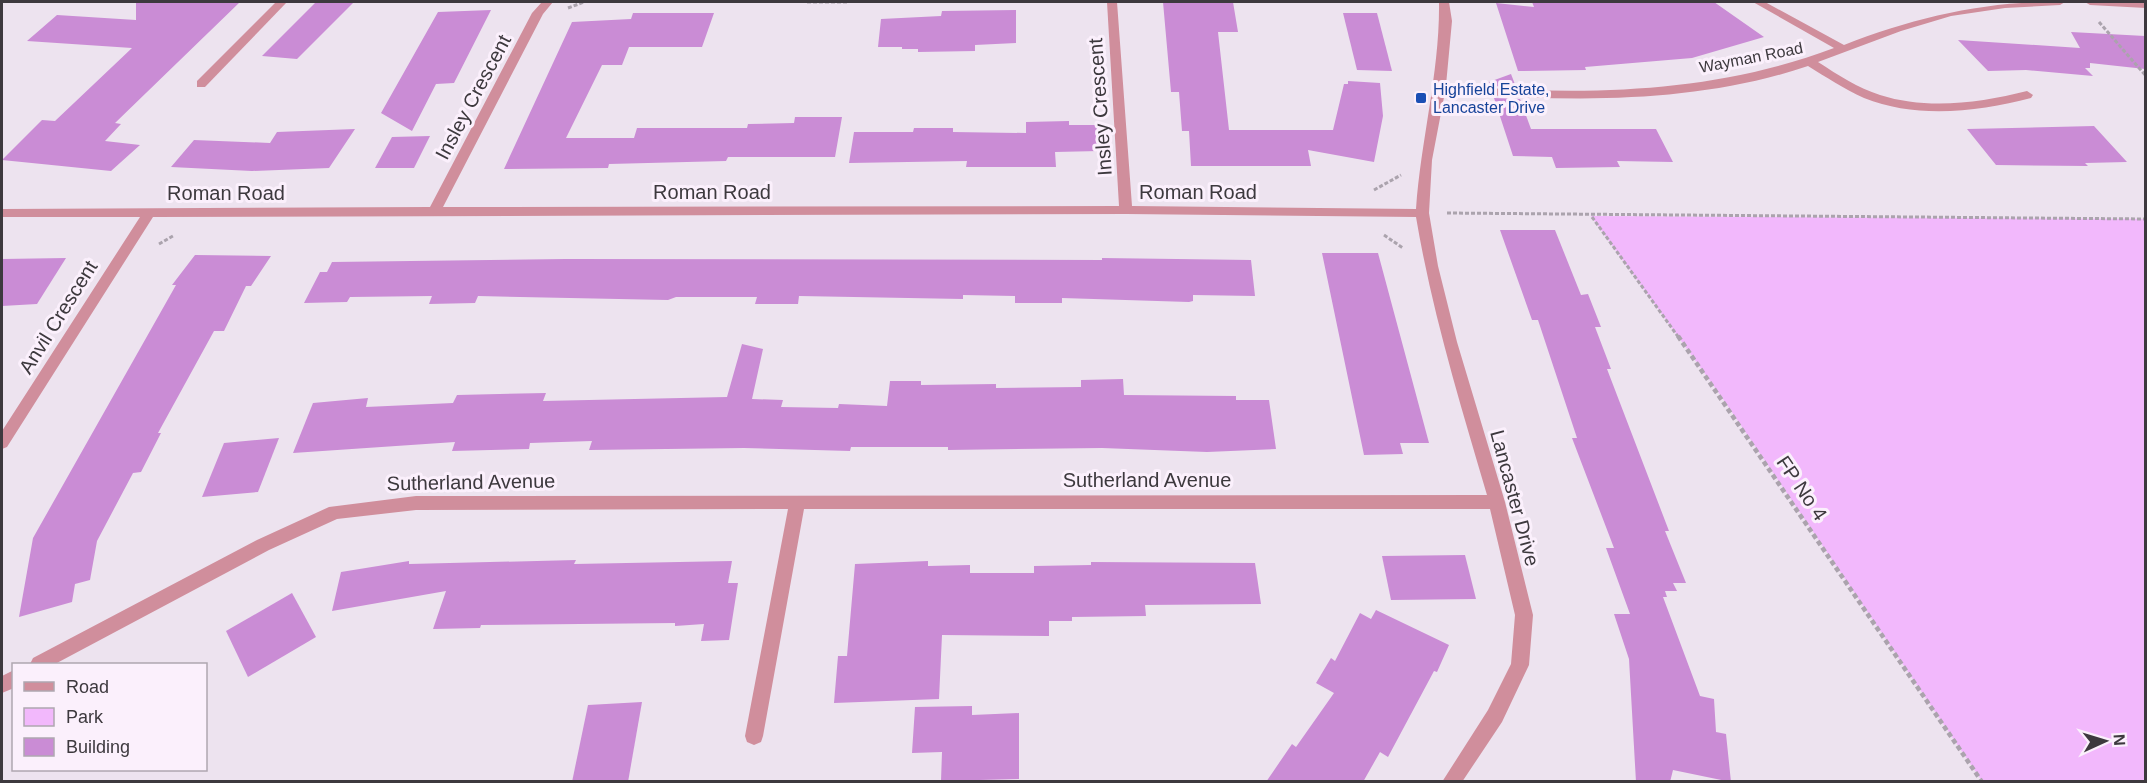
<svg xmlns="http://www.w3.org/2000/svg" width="2147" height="783" viewBox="0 0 2147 783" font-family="Arial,sans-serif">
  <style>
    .green { fill: #f2b8fc }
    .building { fill: #ca8cd5 }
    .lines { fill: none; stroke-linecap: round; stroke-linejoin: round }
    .path-far1 { stroke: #aba3ad; stroke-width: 3; stroke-dasharray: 4 2; stroke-linecap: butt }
    .path { stroke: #aba3ad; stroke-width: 4.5; stroke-dasharray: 5 3; stroke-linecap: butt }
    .minor { fill: #d08e9c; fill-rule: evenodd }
    .transit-dot { fill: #1a4fb4; stroke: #fbf0fc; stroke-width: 2 }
    .labels { text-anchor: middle; stroke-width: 6; stroke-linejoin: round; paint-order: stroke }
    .far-street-label { font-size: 16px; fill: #3d393e; stroke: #fbf0fc }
    .far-transit-label { font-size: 16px; fill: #164399; stroke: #fbf0fc; text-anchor: start }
    .street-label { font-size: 20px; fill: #3d393e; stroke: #fbf0fc }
  </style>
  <rect width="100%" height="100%" fill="#ede3ef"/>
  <polygon class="green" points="1591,216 2145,219 2145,781 1982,781 1721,396"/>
  <g class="building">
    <polygon points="136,2 240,2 115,123 121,124 105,141 140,145 111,171 2,160 42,120 55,121 132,48 27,41 57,15 136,20"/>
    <polygon points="316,2 354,2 297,59 262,56"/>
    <polygon points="1163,2 1233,2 1238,32 1218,32 1229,130 1333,130 1344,84 1348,84 1348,81 1380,83 1383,116 1374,162 1308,150 1311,166 1191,166 1189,131 1182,131 1179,92 1171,92"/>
    <polygon points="1532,2 1714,2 1764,37 1692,58 1585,67 1586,70 1518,71 1496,3 1534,7"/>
    <polygon points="491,10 454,83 436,84 412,131 381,113 438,12"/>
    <polygon points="1016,10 1016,43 975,45 975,51 918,52 918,49 902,49 902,47 878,47 881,19 941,16 942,11"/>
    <polygon points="633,13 714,13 702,47 629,47 622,65 602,65 566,138 634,138 637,128 747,128 748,124 794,123 795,117 842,117 835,157 728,157 726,161 609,164 608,168 504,169 572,22 631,19"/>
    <polygon points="1343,13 1377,13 1392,71 1357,70"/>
    <polygon points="2071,32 2145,36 2145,69 2090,63 2090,68 2085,68 2093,76 2026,70 1988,71 1958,40 2080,48"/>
    <polygon points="1511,74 1516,87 1490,86 1489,82"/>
    <polygon points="1494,98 1520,99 1531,129 1656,129 1673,162 1617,161 1620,167 1556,168 1552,157 1513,156"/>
    <polygon points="1069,121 1069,125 1097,125 1099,151 1055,152 1056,167 966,167 967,161 849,163 854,132 913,132 914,128 953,128 953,132 1026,133 1026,122"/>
    <polygon points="2094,126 2127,162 2085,163 2088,166 1996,165 1967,129"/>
    <polygon points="355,129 329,168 252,171 171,167 194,140 270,143 277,132"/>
    <polygon points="430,136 414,168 375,168 392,137"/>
    <polygon points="1500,230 1555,230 1581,295 1588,294 1601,327 1595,327 1611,369 1607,369 1669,531 1665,531 1686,583 1673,583 1677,591 1665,591 1667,597 1663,597 1700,696 1714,699 1716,732 1726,734 1731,782 1673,770 1670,782 1636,782 1629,659 1614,614 1630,614 1606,548 1614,548 1572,438 1577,438 1538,320 1532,320"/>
    <polygon points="1322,253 1378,253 1429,443 1400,443 1403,454 1364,455"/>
    <polygon points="195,255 271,256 251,286 246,286 224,331 214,331 158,433 161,433 141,472 133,473 97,541 90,580 75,584 72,602 19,617 33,538 176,285 172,285"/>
    <polygon points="66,258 37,304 2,306 2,259"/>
    <polygon points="1102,258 1251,260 1255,296 1193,295 1193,301 1189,302 1062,298 1062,303 1015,303 1015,296 963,295 963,299 799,296 798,304 755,304 757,297 676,297 668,300 478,296 475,303 429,304 432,296 350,297 347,302 304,303 320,272 327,272 332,262 566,259 1102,260"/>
    <polygon points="742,344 763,349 752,399 783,400 781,407 838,408 839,404 887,406 890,381 921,381 921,385 996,384 996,388 1081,387 1081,380 1123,379 1124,395 1236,396 1236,400 1269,400 1276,449 1207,452 1102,448 948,450 948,447 851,447 850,451 744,448 589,450 592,441 530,443 529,449 452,451 455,442 293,453 313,403 368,398 366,407 453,403 457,395 546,393 543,401 727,397"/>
    <polygon points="279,438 258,492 202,497 224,443"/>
    <polygon points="1465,555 1476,599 1391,600 1382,556"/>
    <polygon points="576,560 574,564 732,561 728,583 738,583 729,640 701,641 704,624 675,626 675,623 481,625 480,628 433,629 446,591 332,611 341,572 409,561 409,564"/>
    <polygon points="928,561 928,566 970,565 970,573 1034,573 1034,566 1091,565 1091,562 1255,563 1261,604 1145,605 1146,616 1072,617 1072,621 1049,621 1049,636 942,635 939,699 834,703 838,656 847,656 855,564"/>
    <polygon points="292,593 316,637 248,677 226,631"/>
    <polygon points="1376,610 1449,645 1437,672 1434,671 1388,757 1380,752 1363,782 1266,782 1292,744 1296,747 1334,693 1316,683 1331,658 1335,661 1360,613 1371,619"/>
    <polygon points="642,702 628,782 572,782 588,705"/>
    <polygon points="972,706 972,715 1019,713 1019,779 941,781 942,752 912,753 915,707"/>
  </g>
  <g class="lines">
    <g class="path-far1">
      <polyline points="807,2 848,2"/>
      <polyline points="568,8 584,2"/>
      <polyline points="2099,22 2146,76"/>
      <polyline points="1374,190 1401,175"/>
      <polyline points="1447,213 2146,219"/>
      <polyline points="1592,217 1679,338"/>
      <polyline points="1384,235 1403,248"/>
      <polyline points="159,244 173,236"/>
    </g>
    <polyline class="path" points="1678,336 1982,782"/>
    <g class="minor">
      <polygon points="276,2 287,2 205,87 197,87 197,81"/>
      <path d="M 542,2 L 553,2 L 543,14 L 443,207 L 1119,206 L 1107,2 L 1117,2 L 1132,206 L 1416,209 C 1421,139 1440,71 1439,2 L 1449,2 L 1452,21 L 1446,85 C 1578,96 1710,95 1834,48 L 1753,2 L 1765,2 L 1844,45 C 1915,17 1989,0 2065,2 L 2060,5 L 2005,8 L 1951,16 L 1901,31 L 1818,62 C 1838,75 1858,88 1880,95 C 1927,110 1980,103 2027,91 L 2033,95 L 2031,98 C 1978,112 1916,119 1864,98 C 1844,89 1826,77 1808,66 C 1693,105 1565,102 1445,92 L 1432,160 L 1429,213 L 1438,266 L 1457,342 L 1505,502 L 1533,615 L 1529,665 L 1502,722 L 1462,782 L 1442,782 L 1488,710 L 1511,664 L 1515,615 L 1490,509 L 804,509 L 763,736 L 761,742 L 754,745 L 747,742 L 745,736 L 788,509 L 416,510 L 337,519 L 269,550 L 55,664 L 30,664 L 33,658 L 257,540 L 329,507 L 416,496 L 1487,495 C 1460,403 1432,312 1416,217 L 1126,214 L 153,217 L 7,447 L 2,449 L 2,431 L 140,217 L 2,217 L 2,209 L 430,207 L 532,13 Z"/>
      <polygon points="2085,2 2146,2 2146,8 2090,5"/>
      <polygon points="14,670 14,688 2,693 2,676"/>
    </g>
  </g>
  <rect class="transit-dot" x="1415" y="92" width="12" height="12" rx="3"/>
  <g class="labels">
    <g class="far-street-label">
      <text transform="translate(1751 57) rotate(-11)" y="6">Wayman Road</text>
    </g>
    <g class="far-transit-label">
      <text x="1433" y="95">Highfield Estate,<tspan x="1433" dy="18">Lancaster Drive</tspan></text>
    </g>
    <g class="street-label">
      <text transform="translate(473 97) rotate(-62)" y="7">Insley Crescent</text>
      <text transform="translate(1100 107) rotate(-94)" y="7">Insley Crescent</text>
      <text x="712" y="199">Roman Road</text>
      <text x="1198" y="199">Roman Road</text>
      <text x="226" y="200">Roman Road</text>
      <text transform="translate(58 317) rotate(-58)" y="7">Anvil Crescent</text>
      <text x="1147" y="487">Sutherland Avenue</text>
      <text transform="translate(471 482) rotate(-1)" y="7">Sutherland Avenue</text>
      <text transform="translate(1802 488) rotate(56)" y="7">FP No 4</text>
      <text transform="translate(1515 498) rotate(75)" y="7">Lancaster Drive</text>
    </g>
  </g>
  <rect width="2147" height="783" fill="none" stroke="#3d393e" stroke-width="6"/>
  <rect x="12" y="663" width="195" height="108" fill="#fbf0fc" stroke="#afa7b0" stroke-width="1.5"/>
  <rect x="24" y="682" width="30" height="9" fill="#d08e9c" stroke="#afa7b0" stroke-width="1.5"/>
  <text x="66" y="693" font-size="18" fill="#3d393e">Road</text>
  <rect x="24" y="708" width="30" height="18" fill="#f2b8fc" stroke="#afa7b0" stroke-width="1.5"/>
  <text x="66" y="723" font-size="18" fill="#3d393e">Park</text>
  <rect x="24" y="738" width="30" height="18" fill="#ca8cd5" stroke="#afa7b0" stroke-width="1.5"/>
  <text x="66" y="753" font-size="18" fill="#3d393e">Building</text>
  <g transform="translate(2105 741) rotate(86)" stroke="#fbf0fc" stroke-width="4.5" paint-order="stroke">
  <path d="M0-4.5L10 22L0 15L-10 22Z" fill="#3d393e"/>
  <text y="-9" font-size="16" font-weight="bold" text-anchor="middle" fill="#3d393e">N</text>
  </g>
</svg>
